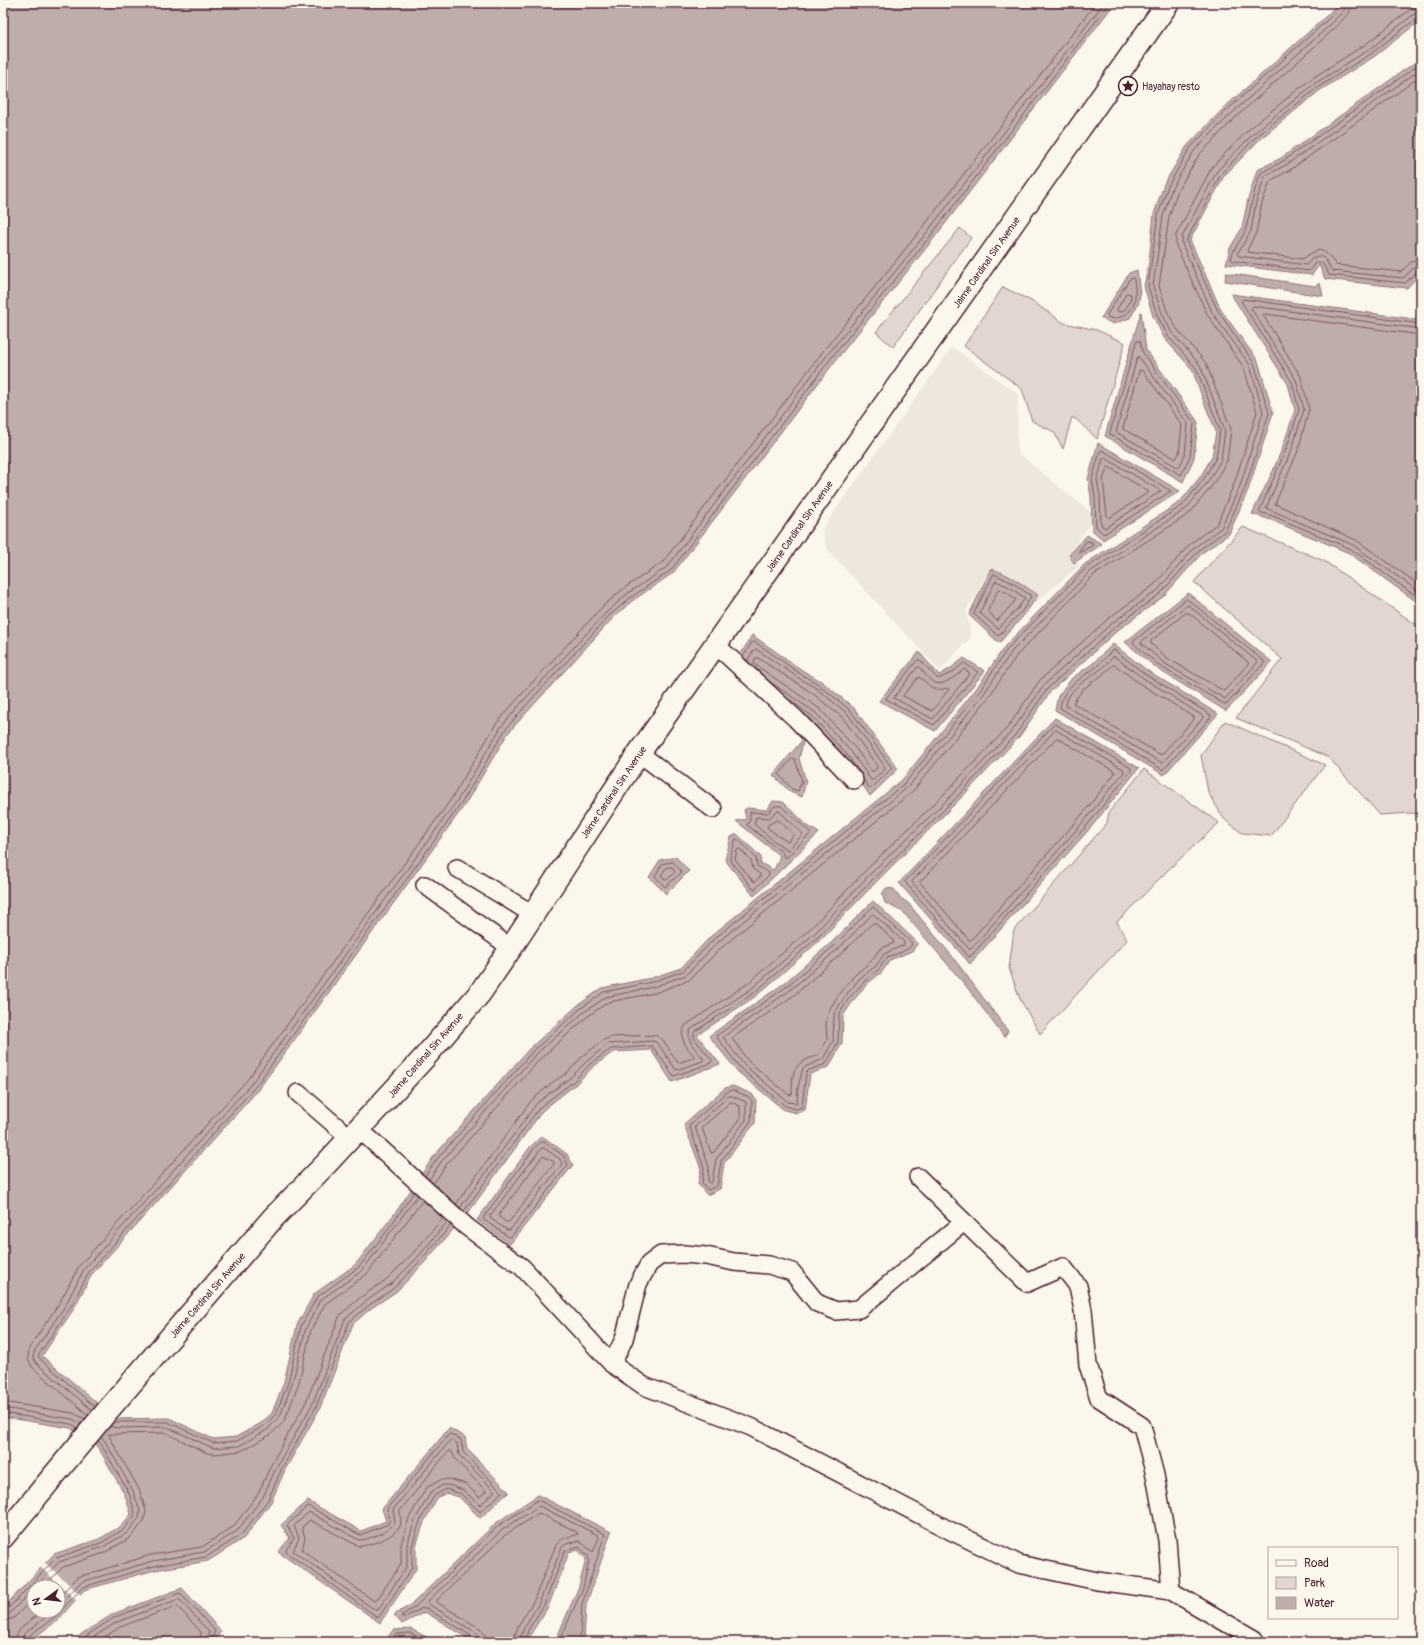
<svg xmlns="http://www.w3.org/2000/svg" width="1424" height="1645" viewBox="0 0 1424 1645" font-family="Pangolin,sans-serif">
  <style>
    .built { fill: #eee7de }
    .green { fill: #e2d7d0; stroke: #967b7e }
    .water { fill: #bfadaa; stroke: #907477; fill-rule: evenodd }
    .pier { fill: #fbf7ec }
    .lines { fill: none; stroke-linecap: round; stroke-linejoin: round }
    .shore { stroke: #79585e; stroke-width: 1 }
    .street-casing { stroke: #4a1f2b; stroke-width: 20 }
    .secondary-casing { stroke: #4a1f2b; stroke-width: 25 }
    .street { stroke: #fbf7ec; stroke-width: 17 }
    .secondary { stroke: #fbf7ec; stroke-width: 22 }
    .labels { text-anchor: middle; stroke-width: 4; stroke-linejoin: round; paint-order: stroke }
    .poi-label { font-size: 10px; fill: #4a1f2b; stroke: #fbf7ec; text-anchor: start }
    .street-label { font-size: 10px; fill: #4a1f2b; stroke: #fbf7ec }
  </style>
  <rect width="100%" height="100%" fill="#fbf7ec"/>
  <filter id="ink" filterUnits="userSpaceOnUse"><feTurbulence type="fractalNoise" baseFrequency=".025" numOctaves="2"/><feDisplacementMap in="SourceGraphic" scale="8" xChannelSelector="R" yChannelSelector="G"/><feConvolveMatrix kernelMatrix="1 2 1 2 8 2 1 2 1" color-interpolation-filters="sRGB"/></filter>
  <g filter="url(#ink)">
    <polygon class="built" points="952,347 1018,394 1017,452 1095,516 1071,551 1079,566 1036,602 990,577 966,610 971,637 940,671 827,549 822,529"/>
    <g class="green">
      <polygon points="960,228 971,238 893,347 876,332"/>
      <polygon points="1003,287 1033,302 1064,323 1097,330 1125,343 1097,439 1077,420 1072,417 1063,449 1054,432 1032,421 1022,389 964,346"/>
      <polygon points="1243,527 1324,561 1421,628 1421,816 1413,813 1380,815 1328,757 1236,718 1282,659 1194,582"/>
      <polygon points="1225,721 1325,765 1271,836 1242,833 1224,819 1208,792 1201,755"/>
      <polygon points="1144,769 1219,823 1168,870 1117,922 1127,940 1040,1034 1020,999 1009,968 1014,930 1107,823 1109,812"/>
    </g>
    <g class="water">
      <path d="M 3,3 L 1115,3 L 931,242 L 836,360 L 673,573 L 632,601 L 613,618 L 508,733 L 464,806 L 258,1090 L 92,1274 L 73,1310 L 42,1356 L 116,1419 L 169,1418 L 213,1439 L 236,1437 L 261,1423 L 272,1413 L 284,1382 L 297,1325 L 314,1294 L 355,1265 L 398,1209 L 434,1156 L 529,1049 L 577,1006 L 602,988 L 651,978 L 681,968 L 711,936 L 902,780 L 976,689 L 1005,646 L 1085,564 L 1180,502 L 1200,477 L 1212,457 L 1216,431 L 1205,405 L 1192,369 L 1164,338 L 1153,316 L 1144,286 L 1149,262 L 1154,214 L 1164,184 L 1187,146 L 1225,107 L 1323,19 L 1339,3 L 1421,3 L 1421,20 L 1375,56 L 1319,91 L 1259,140 L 1224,176 L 1190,240 L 1221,310 L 1258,361 L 1273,413 L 1248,490 L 1229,534 L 1202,553 L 1164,596 L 1118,630 L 1051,691 L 1019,737 L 956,803 L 878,880 L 820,940 L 756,996 L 697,1035 L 720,1064 L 672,1082 L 651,1050 L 613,1052 L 593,1067 L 576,1084 L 543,1110 L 470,1210 L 424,1263 L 397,1291 L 370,1309 L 353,1324 L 320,1408 L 285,1470 L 271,1502 L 244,1538 L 208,1561 L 155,1570 L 84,1590 L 58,1620 L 28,1642 L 3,1642 L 3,1609 L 6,1605 L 54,1554 L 99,1539 L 121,1526 L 131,1514 L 125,1495 L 97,1445 L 70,1428 L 3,1417 ZM 34,1587 L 58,1587 L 58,1611 L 34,1611 Z"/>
      <polygon points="1421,58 1421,273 1407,288 1325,279 1319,265 1312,275 1226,264 1230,248 1242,228 1248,199 1257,170 1281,158"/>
      <polygon points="1137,270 1140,294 1138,305 1130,318 1113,324 1101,318 1129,273"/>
      <polygon points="1226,273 1315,286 1320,283 1323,296 1225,281"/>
      <polygon points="1231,294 1421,320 1421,605 1349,553 1271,520 1252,514 1273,471 1283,446 1295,410 1288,384"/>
      <polygon points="1141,312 1146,350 1198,422 1194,458 1183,482 1105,436"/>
      <polygon points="1098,443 1180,491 1103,540 1092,530 1091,497 1088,479"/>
      <polygon points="1087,535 1102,544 1074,563 1069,555"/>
      <path d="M 991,569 C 1008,573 1023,585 1038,595 L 1026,613 L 999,643 L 969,615 Z"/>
      <polygon points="1188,593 1272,662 1226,711 1159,670 1125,642"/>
      <polygon points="752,635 805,672 821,681 854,708 898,769 870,796 845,759 809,719 735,664"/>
      <polygon points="1113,644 1148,671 1218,714 1164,775 1055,710 1058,696 1072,678 1092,664"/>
      <polygon points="919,652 939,675 951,668 964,658 985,671 935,731 879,701"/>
      <polygon points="1055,718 1139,768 1092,826 970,964 899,883"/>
      <polygon points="804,738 799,759 806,781 802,797 790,792 773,775"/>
      <polygon points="773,801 783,802 808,826 819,833 754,896 725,860 731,837 737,834 761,857 760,863 774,870 780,856 736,821 746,819 744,810 747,808 767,810"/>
      <polygon points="676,857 689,871 666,894 649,877 660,860"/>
      <polygon points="886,888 894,889 899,897 908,903 952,956 1008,1031 1004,1037 966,986 903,912 885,903 882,894"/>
      <polygon points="873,901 918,943 912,951 890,960 882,972 867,984 853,1001 843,1016 842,1043 829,1067 810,1074 805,1110 797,1113 784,1110 738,1072 709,1036 783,984 832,942"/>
      <polygon points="733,1086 752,1094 756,1100 755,1123 724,1163 720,1189 707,1195 698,1184 701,1169 684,1124 725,1088"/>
      <polygon points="542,1136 567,1154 573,1165 510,1244 477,1220 530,1147"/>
      <polygon points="449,1428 465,1437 467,1449 509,1492 480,1518 459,1497 446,1493 437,1498 424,1522 416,1546 416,1569 380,1623 278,1552 290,1538 281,1525 308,1501 361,1531 386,1521 382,1509"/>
      <polygon points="538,1495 611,1532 586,1605 584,1642 555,1642 579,1586 586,1559 578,1550 569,1553 548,1607 532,1632 528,1642 474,1642 425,1612 402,1624 394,1615 412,1604 496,1523"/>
      <polygon points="182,1588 221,1631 214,1642 83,1642 80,1635 113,1614"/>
      <polygon points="411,1629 436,1642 385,1642 393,1630"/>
    </g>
    <polygon class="pier" points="44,1562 82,1596 77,1601 39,1566"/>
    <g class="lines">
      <g class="shore">
        <path d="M 1421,63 L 1283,161 L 1261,173 C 1253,191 1251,209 1246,228 C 1243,239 1234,246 1231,259 L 1233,261 L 1309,271 L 1315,263 L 1319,262 L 1323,264 L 1329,275 L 1405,283 L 1417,272 L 1421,271"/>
        <path d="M 1421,69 L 1286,165 L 1265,176 L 1256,202 L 1251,231 L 1237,254 L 1239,256 L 1306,265 C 1309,263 1310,260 1313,258 C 1324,251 1328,265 1332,271 L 1403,278 L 1415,267 L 1421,266"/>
        <path d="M 1421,76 L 1290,170 L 1270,181 L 1262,203 L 1256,233 L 1247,250 L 1248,252 L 1303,259 C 1321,245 1324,249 1336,265 L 1401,272 L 1411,262 L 1421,260"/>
        <path d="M 1130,279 L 1133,278 L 1134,280 C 1137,300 1136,315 1113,319 L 1108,317 L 1107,315 Z"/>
        <polygon points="1127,293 1131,294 1130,302 1124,311 1118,312 1117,310"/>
        <polyline points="1421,324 1243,299 1241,301 1292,382 1299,410 1287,447 1259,512 1273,516 1351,549 1421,600"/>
        <polyline points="1421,329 1253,306 1251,308 1296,380 1304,409 1292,449 1266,508 1353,545 1421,593"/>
        <polyline points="1421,335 1265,314 1263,315 1301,377 1309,409 1298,451 1275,504 1356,540 1421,586"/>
        <polygon points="1137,341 1140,341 1143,353 1194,423 1190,456 1181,475 1110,434"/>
        <polygon points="1139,357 1188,424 1185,455 1179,468 1116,432 1137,358"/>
        <polygon points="1140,370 1143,371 1182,425 1179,453 1176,459 1123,429"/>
        <polygon points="1102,450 1171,491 1104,534 1096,527 1095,496 1092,479 1100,452"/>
        <polygon points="1105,458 1161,491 1105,528 1101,525 1100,496 1097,480 1103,459"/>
        <polygon points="1109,467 1149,492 1109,518 1107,516 1103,480 1107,468"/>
        <polygon points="1087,541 1092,542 1093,545 1079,553 1079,551"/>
        <polygon points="994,574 1013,583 1031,596 1023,610 998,636 974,614"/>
        <polygon points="996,581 1011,588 1025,598 1019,607 998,629 980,613"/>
        <polygon points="999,589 1008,593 1016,600 997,621 988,611"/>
        <polygon points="1187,599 1265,662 1226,705 1161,667 1133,643 1134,641"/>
        <polygon points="1188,605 1258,662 1225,699 1164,663 1141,643 1142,641"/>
        <polygon points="1186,613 1189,613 1249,663 1224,691 1167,658 1151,644 1151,641"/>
        <path d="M 1114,650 L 1145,674 L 1211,715 L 1211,717 L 1163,770 L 1060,708 C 1062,687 1081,679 1096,667 C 1102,662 1107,654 1114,650 Z"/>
        <polyline points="743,657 752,642 755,642 802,675 818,684 851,711 892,768 872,788 869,788 863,779"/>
        <path d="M 1113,657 L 1115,657 L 1143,678 L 1203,716 L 1203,718 L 1162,763 L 1066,706 C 1067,690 1085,681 1097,672 C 1103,668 1108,662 1113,657 Z"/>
        <polygon points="756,658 758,658 812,693 843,718 877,766 877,768 874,771 871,771 857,750 820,709 754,664 754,662"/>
        <polygon points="918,660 920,660 938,679 953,672 964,663 978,672 934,725 886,699"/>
        <polyline points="747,661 754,650 756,649 800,679 816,688 848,714 885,767 885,769 873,780 871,780 852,753 816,713 766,679"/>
        <polygon points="1113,665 1115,665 1139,683 1194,717 1194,719 1161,755 1073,703 1083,689 1101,676"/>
        <path d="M 918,667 L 920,668 C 924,672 928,679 933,682 C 943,688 957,675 964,669 L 970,673 L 933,719 L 894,698 Z"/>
        <path d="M 919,677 C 930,684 931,693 947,688 L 949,689 L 932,711 L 903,696 Z"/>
        <polyline points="790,700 812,716 848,756 857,769"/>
        <polygon points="1055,724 1131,768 1131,771 1089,823 971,956 969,957 905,882"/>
        <polygon points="1056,730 1123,769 1124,772 1085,820 971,949 969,949 912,882"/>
        <polygon points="1057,738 1114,771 1115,773 1081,816 971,940 969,940 920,882"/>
        <polygon points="792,759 795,759 802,781 798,791 792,789 779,775"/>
        <polygon points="775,806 781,806 811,833 786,858 784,857 782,852 747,825 750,820 750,812 768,813"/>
        <polygon points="777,811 779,811 803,834 788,850 774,841 754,824 756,817 769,818"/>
        <polygon points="778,820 794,834 788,842 778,836 767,827 768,825"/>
        <polygon points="736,839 740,841 756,858 757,866 769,873 769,875 755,889 753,889 730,860"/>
        <polygon points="740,849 751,860 753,869 761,875 755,882 753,881 735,859 737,850"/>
        <polygon points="673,862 682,872 665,887 655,876 662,864"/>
        <polygon points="672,867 675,872 667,880 665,880 661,875 666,868"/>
        <polygon points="873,907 911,942 912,944 909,948 902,952 887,957 879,969 864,982 849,998 839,1015 838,1042 826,1064 809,1070 806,1073 802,1107 797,1109 785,1106 741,1069 716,1036 786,987 835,945"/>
        <polygon points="873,914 904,942 904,945 884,954 876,966 860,978 846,995 834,1014 833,1041 823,1059 803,1068 798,1087 797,1102 796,1103 788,1102 744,1065 723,1037 789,991 838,949"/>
        <path d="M 873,923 L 875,923 L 893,940 L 894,943 L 880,949 L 871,961 L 856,974 L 840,992 L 828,1012 L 826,1025 L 827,1040 L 818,1055 C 794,1064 792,1067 792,1094 L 789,1095 L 748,1061 L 732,1038 L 793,996 L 842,953 Z"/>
        <polygon points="733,1090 749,1097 752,1101 751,1121 721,1161 717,1186 708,1190 702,1183 704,1168 689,1125 727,1092"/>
        <polygon points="729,1096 732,1096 746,1102 746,1120 716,1159 712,1182 710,1183 708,1181 709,1167 695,1127"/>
        <polygon points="731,1102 740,1106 740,1118 714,1152 711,1153 702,1128"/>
        <polygon points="541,1142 544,1142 564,1156 568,1165 511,1237 509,1237 484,1220 483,1218 533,1150"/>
        <polygon points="542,1148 544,1148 560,1159 562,1164 510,1230 507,1230 491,1219 490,1216"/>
        <polygon points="543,1156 554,1162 554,1164 509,1222 506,1222 499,1217 499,1215"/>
        <polyline points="425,1176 437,1159 532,1052 580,1009 604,992 652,982 683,971 714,939 905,783 979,692 1008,648 1087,567 1183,505 1203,480 1216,458 1220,430 1196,368 1168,336 1157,315 1148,286 1158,215 1168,186 1190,148 1227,110 1325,22 1340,7 1341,3"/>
        <polyline points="429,1180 441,1162 535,1055 583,1013 606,997 653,987 686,975 718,942 908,787 983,695 1012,651 1091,571 1186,509 1207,483 1221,460 1225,430 1200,365 1172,333 1162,313 1153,286 1163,216 1172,188 1194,151 1231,114 1329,26 1344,10 1346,3"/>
        <polyline points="433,1184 446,1165 540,1059 587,1017 608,1002 655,993 689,980 722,947 913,791 988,698 1017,655 1094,575 1189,514 1211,487 1227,461 1231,429 1206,363 1177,329 1167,311 1159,286 1169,217 1178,190 1199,155 1235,118 1333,30 1349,13 1352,3"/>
        <path d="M 456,1204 L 531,1101 L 553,1082 L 567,1073 L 583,1056 L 604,1040 L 611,1037 L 655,1035 L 663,1040 L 678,1063 L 693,1058 L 694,1056 C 686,1046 677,1037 686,1025 L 747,984 L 810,929 L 867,869 L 945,793 L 1008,727 L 1040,680 L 1109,618 L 1154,585 L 1191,543 L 1217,524 L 1234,484 L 1257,412 L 1244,368 L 1208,316 L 1176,246 L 1176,235 L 1212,167 L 1249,129 L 1311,79 L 1366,44 L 1411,9 L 1421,7"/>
        <path d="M 460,1208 L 537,1103 L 571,1077 L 587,1061 L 608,1044 L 654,1041 L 659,1045 L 676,1070 L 703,1061 L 703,1058 C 697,1050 684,1040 691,1029 L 751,989 L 814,934 L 871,873 L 950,797 L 1012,731 L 1045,684 L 1112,623 L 1158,590 L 1195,547 L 1221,528 L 1240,486 L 1263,412 L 1250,365 L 1213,314 L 1182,244 L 1182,237 L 1217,171 L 1253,134 L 1314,84 L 1370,49 L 1414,14 L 1421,13"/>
        <polyline points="464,1211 540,1107 574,1081 590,1064 611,1049 652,1046 674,1076 711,1063 712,1060 694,1038 694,1032 754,993 818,937 875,877 953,801 1016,734 1048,688 1115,627 1161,593 1199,550 1225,531 1245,488 1269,413 1254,363 1218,311 1187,243 1187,239 1221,174 1256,137 1317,88 1372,53 1417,18 1421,18"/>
        <polyline points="3,1402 73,1413 85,1419"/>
        <polyline points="95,1407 40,1359 38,1356 70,1308 89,1272 255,1087 461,804 505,730 528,703 610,615 630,598 671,570 832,357 928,239 1110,3"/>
        <polyline points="3,1408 72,1419 81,1424"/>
        <polyline points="92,1410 36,1363 33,1357 35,1350 65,1306 84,1269 251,1084 457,801 501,727 524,700 607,612 627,594 667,567 828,354 924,236 1104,3"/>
        <polyline points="3,1413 71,1424 78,1428"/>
        <polyline points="88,1415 32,1367 28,1359 29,1348 60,1302 79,1266 247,1080 452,798 496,724 520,696 602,607 623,589 663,562 824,350 919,232 1096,3"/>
        <polyline points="114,1422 168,1422 213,1443 237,1441 264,1426 276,1414 288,1383 301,1326 317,1297 359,1267 387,1231 414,1192"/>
        <polyline points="110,1426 116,1428 167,1427 213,1448 239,1446 267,1430 280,1416 292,1384 306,1328 320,1300 362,1271 418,1195"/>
        <polygon points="450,1434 461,1440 463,1452 502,1492 480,1512 461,1494 446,1489 434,1496 420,1521 412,1546 412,1568 379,1617 377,1617 286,1552 286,1550 294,1538 287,1525 308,1506 360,1535 388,1524 390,1520 387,1509"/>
        <path d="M 451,1440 L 457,1443 L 459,1455 L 494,1490 L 494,1492 L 480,1505 L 463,1490 L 449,1485 L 443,1485 L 431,1492 L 415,1520 L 407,1545 L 407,1566 L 378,1610 L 375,1610 L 293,1551 L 299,1538 L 294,1526 L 309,1512 L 359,1540 C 369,1540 393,1530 395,1521 L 393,1510 Z"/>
        <path d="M 449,1451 L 452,1452 L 456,1460 L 485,1490 L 486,1492 L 479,1497 L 466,1484 L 449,1479 L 440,1480 L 426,1488 L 409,1518 L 401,1544 L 401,1564 L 376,1601 L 374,1601 L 302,1550 L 305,1538 L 302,1527 L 310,1520 L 358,1546 C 368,1547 396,1536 400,1526 C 402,1521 400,1516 400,1511 Z"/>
        <polyline points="35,1587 59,1562 103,1547 127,1533 139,1518 140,1511 133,1491 105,1441 101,1437"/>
        <polyline points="43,1587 63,1567 104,1553 130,1538 144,1521 146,1511 139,1489 109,1436 109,1434 166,1433 207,1453 214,1454 241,1451 270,1435 284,1422 298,1386 311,1330 325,1304 367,1274 423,1200"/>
        <polyline points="58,1597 78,1577 151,1555 202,1547 233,1527 258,1494 272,1463 306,1402 340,1315 361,1297 387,1279 413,1253 443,1218"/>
        <polyline points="58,1606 81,1582 153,1561 204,1552 237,1531 263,1497 277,1466 312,1405 345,1319 365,1302 391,1284 418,1257 447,1222"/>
        <polyline points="3,1610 8,1609 56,1558 101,1543 124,1529 134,1516 135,1513 129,1493 101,1444 98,1441"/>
        <polyline points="3,1615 10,1613 34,1588"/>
        <polyline points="3,1621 14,1618 34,1597"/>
        <path d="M 15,1642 C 15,1627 34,1619 44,1611"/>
        <polyline points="21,1642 24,1634 54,1611"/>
        <polyline points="26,1642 27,1637 55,1617 83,1587 154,1566 206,1557 241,1535 268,1500 282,1468 316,1407 349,1322 368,1306 394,1288 421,1260 451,1225"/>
        <polyline points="86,1642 86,1636 115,1617 180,1593 215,1631 211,1642"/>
        <polyline points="91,1642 92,1638 117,1622 179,1599 209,1632 206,1642"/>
        <polyline points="97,1642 120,1627 177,1606 201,1632 200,1642"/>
        <polyline points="390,1642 396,1634 410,1633 427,1642"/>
        <polyline points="475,1642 473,1637 426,1608 422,1608 404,1618 401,1616 415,1607 498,1526 538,1500 605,1534 582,1604 580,1642"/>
        <polyline points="480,1642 480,1637 477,1633 428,1604 428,1601 502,1530 539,1506 598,1535 599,1538 593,1552 579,1541 566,1544 562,1547 539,1603 524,1628 519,1642"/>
        <polyline points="486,1642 485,1635 481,1629 438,1603 437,1600 505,1535 539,1513 577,1532 578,1534 562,1539 556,1545 534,1600 518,1626 513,1642"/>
        <polyline points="525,1642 528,1630 544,1605 565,1551 578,1546 588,1556 589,1560 583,1588 559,1642"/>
      </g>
      <g class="street-casing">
        <g id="street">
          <polyline points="715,644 796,719 854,780"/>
          <polyline points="639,753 713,809"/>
          <polyline points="457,868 534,915"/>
          <polyline points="425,885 511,948"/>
          <polyline points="298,1093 350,1138"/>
          <polyline points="359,1129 467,1227 522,1267 612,1364 644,1386 751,1427 949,1530 1019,1564 1097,1581 1171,1591 1254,1639 1256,1642"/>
          <polyline points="918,1177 1027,1283 1063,1267 1078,1286 1083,1310 1088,1365 1099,1398 1142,1426 1155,1475 1167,1540 1171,1591"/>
          <polyline points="612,1364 624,1339 638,1284 649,1264 661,1255 684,1254 706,1256 734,1262 769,1265 792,1272 817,1303 836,1311 859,1309 964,1222"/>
        </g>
      </g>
      <g class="secondary-casing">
        <polyline id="secondary" points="3,1537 108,1410 273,1218 325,1165 424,1058 480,993 511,948 639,753 1168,3"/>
      </g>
      <use href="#street" class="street"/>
      <use href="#secondary" class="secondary"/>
    </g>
  </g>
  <defs>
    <g id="sight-ring" transform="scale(1)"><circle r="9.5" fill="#fbf7ec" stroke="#4a1f2b" stroke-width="1.5"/><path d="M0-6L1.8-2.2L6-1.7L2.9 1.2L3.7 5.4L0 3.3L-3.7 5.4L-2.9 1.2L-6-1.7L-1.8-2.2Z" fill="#4a1f2b"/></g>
  </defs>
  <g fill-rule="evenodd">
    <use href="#sight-ring" x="1128" y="86"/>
  </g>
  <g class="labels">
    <g class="poi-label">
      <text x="1142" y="90">Hayahay resto</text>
    </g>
    <g class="street-label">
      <text transform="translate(986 262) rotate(-55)" y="4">Jaime Cardinal Sin Avenue</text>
      <text transform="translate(799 526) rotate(-55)" y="4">Jaime Cardinal Sin Avenue</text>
      <text transform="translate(613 792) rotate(-56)" y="4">Jaime Cardinal Sin Avenue</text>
      <text transform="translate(425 1055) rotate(-49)" y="4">Jaime Cardinal Sin Avenue</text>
      <text transform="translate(207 1295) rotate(-49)" y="4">Jaime Cardinal Sin Avenue</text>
    </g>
  </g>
  <rect width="1424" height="1645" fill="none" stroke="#fbf7ec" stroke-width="16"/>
  <rect x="8" y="8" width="1408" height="1629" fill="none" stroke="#4a1f2b" stroke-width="1.5" filter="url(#ink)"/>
  <rect x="1268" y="1547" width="130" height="72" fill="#fbf7ec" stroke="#b4a19f"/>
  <rect x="1276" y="1560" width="20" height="6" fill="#fbf7ec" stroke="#b4a19f"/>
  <text x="1304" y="1567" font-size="12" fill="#4a1f2b">Road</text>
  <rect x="1276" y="1577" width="20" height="12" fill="#e2d7d0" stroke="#b4a19f"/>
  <text x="1304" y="1587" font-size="12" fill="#4a1f2b">Park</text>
  <rect x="1276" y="1597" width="20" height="12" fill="#bfadaa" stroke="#b4a19f"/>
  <text x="1304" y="1607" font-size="12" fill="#4a1f2b">Water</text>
  <g transform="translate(46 1599) rotate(255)"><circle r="19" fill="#fbf7ec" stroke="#b4a19f"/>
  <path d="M0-3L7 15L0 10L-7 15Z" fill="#4a1f2b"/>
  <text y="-6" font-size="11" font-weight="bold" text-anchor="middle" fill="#4a1f2b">N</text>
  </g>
</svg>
